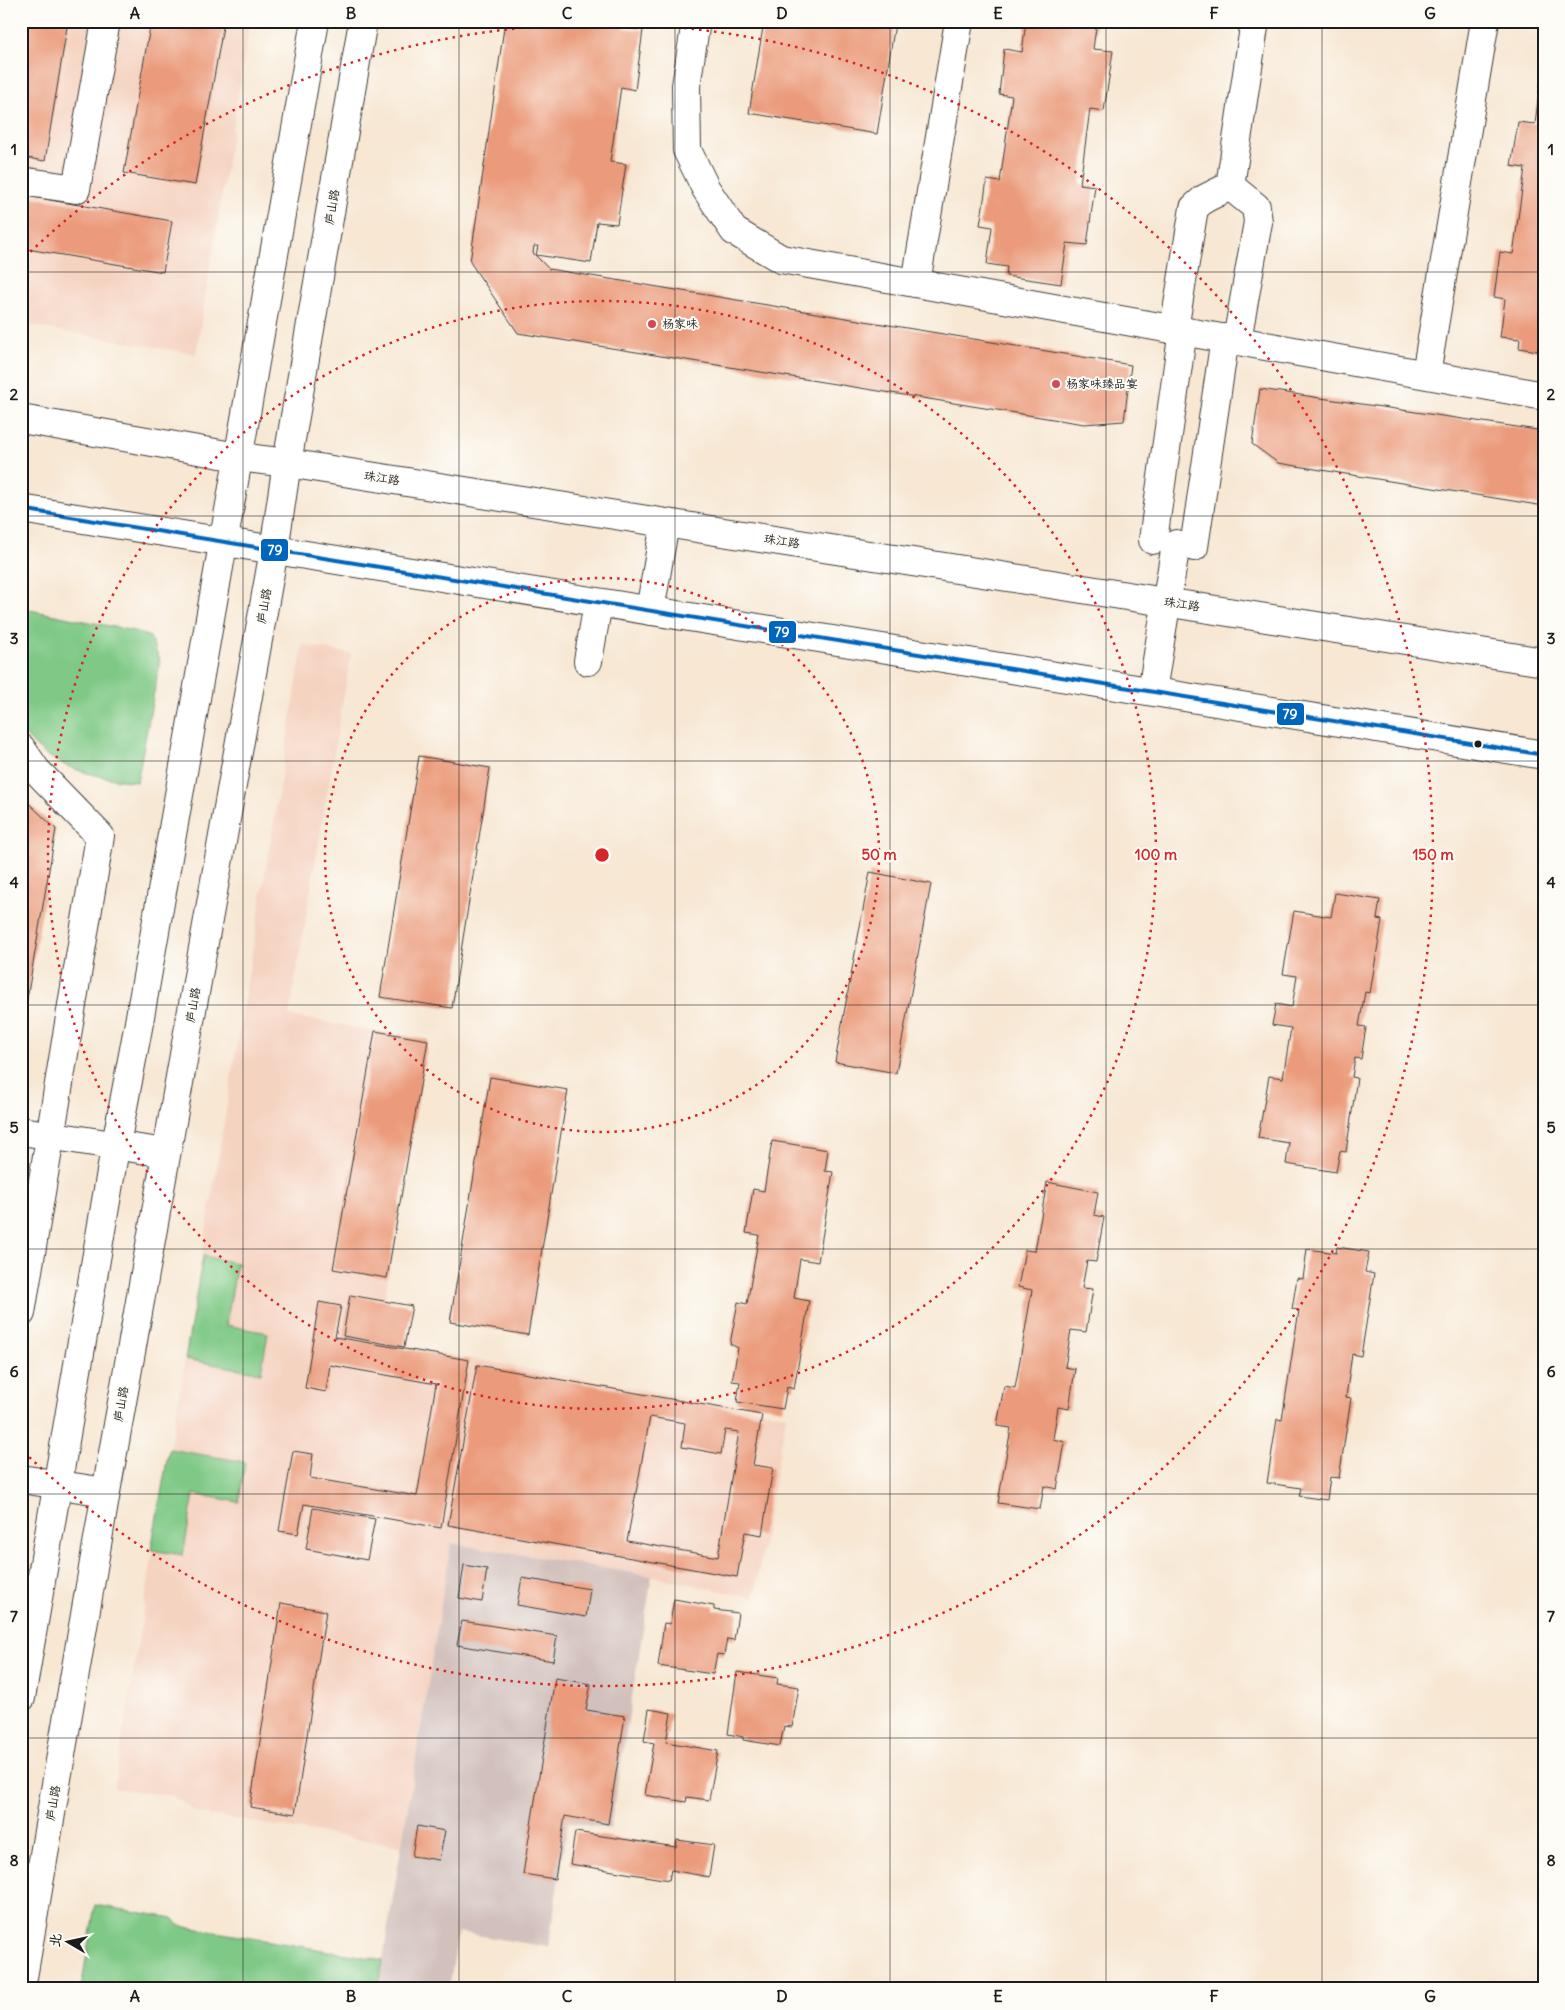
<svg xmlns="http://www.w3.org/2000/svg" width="1565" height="2010" viewBox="0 0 1565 2010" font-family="Delius,'LXGW WenKai TC',sans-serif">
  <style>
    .built { fill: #f5d3c1 }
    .industrial { fill: #d1c0bc }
    .green { fill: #7fc986; stroke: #4e7251 }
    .building { fill: #eb9b7b; fill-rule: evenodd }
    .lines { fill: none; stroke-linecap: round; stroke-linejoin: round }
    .minor-casing { stroke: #3d3a37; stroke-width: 30 }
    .minor { stroke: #fff; stroke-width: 28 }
    .bus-1-casing { stroke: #fdfcf7; stroke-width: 8 }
    .bus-1 { stroke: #0065bd; stroke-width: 4 }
    .grid { fill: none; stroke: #1c1c1c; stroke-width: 1; stroke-opacity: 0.55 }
    .ring { fill: none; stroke: #d62828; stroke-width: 2.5; stroke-dasharray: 2.5 5 }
    .poi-dot { fill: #d1495b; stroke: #fdfcf7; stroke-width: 2 }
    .bus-dot { fill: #1c1c1c; stroke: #fdfcf7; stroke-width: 2 }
    .labels { text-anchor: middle; stroke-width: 4; stroke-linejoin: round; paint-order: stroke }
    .street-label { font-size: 12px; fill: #1c1c1c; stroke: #fdfcf7 }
    .poi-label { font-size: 12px; fill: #1c1c1c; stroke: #fdfcf7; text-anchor: start }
    .centre { fill: #d62828; stroke: #fdfcf7; stroke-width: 2.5 }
    .ring-label { font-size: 15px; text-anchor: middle; font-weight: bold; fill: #d62828; stroke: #fdfcf7; stroke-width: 4; stroke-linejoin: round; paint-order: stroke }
    .line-badge { stroke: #fdfcf7; stroke-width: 2 }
    .badge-label { font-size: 14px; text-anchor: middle; font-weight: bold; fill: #fff }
    .neatline { fill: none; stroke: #1c1c1c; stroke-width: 2 }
    .grid-label { font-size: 16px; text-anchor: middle; font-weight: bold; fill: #1c1c1c }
  </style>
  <rect width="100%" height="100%" fill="#fdfcf7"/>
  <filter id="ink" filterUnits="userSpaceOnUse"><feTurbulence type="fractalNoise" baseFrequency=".02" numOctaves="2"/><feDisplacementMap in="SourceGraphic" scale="10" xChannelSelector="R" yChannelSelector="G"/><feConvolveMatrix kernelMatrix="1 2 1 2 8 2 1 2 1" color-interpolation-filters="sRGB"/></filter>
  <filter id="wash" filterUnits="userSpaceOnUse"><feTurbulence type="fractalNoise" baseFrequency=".0096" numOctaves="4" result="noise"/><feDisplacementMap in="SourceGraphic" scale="20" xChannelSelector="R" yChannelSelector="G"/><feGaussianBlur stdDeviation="1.12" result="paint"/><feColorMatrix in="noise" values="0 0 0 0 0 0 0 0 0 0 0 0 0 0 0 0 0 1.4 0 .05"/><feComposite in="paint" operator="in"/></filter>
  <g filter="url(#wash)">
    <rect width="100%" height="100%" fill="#f7e7d3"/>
    <g class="built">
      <polygon points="21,21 250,21 196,354 21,324"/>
      <polygon points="303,645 351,654 289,1016 428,1040 384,1301 412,1306 404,1347 786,1415 754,1598 652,1576 451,1543 401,1846 197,1813 173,1796 114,1788"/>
    </g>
    <polygon class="industrial" points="451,1543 652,1576 610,1829 568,1822 548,1947 458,1932 449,1989 378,1989"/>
    <g class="green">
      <path d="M 25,609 L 134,631 L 150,637 L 160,661 L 137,782 C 95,777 45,768 21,728 L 21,621 Z"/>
      <polygon points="203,1256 237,1263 226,1325 268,1333 261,1373 185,1359"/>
      <polygon points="169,1449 245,1462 239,1502 194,1494 183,1555 151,1550"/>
      <polygon points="95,1905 173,1918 180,1926 383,1960 378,1989 81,1989"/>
    </g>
    <g id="blocks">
      <g class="building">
        <polygon points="21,21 68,21 45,161 21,157"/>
        <polygon points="151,21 224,21 195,185 124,173"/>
        <polygon points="505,21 624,21 623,28 643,30 635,90 621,87 610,162 626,164 617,224 597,222 591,263 536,255 538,246 534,246 533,253 549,269 1131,365 1124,421 1084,424 518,333 470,262"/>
        <polygon points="764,21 882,21 895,24 877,134 749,113"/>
        <polygon points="1026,21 1097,21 1093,49 1113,51 1104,111 1090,109 1080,184 1095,186 1087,245 1067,243 1061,284 1006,276 1007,267 987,264 992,227 980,225 987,180 1000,182 1012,96 999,94 1004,49 1022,52"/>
        <polygon points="1540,84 1544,85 1544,352 1519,348 1520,339 1500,337 1505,299 1494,297 1500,252 1513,254 1525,168 1511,166 1518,122 1535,124"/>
        <polygon points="21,195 172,221 163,272 21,248"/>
        <polygon points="1260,389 1544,431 1544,506 1278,463 1252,444"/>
        <polygon points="419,756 490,768 452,1008 380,997"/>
        <polygon points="21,796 56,829 22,1028 21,1028"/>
        <polygon points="870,872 931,884 896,1073 835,1062"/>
        <polygon points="1335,893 1380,900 1377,919 1382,920 1370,993 1365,992 1359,1026 1366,1027 1361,1059 1355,1058 1352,1077 1357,1078 1346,1152 1340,1151 1336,1172 1286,1164 1289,1143 1258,1138 1269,1076 1283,1078 1291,1028 1272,1025 1276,1004 1292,1007 1297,976 1283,974 1294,911 1331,917"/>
        <polygon points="375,1031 428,1040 387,1278 333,1269"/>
        <polygon points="490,1077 568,1090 528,1335 450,1322"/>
        <polygon points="772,1141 828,1150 825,1171 833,1172 818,1262 800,1259 794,1298 809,1301 794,1389 787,1387 783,1409 737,1402 740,1382 732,1381 738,1348 730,1344 738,1302 747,1304 759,1235 746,1233 753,1189 764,1191"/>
        <polygon points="1047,1182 1098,1192 1094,1215 1104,1217 1096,1262 1087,1261 1082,1288 1093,1289 1086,1332 1071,1330 1065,1367 1075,1369 1069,1409 1058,1407 1053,1439 1065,1442 1057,1489 1044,1486 1040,1509 998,1503 1011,1428 997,1426 1004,1386 1015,1388 1032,1290 1018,1287 1025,1250 1035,1251"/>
        <polygon points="1337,1247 1369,1252 1365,1272 1374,1274 1361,1356 1352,1354 1346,1397 1351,1398 1339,1478 1330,1477 1327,1500 1299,1496 1301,1488 1267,1483 1277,1419 1282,1420 1299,1310 1292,1309 1297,1278 1303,1279 1307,1249 1336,1253"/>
        <polygon points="350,1295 412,1306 404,1347 343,1336"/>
        <polygon points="319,1302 341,1306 335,1337 469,1360 441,1528 304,1504 298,1534 279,1531 293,1451 313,1454 310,1478 417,1496 436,1384 330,1365 326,1392 305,1388"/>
        <path d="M 477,1365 L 762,1415 L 753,1465 L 773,1468 L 762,1535 L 745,1532 L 737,1577 L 448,1525 ZM 650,1417 L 685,1423 L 682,1447 L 721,1454 L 725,1430 L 739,1432 L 718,1557 L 627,1541 Z"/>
        <polygon points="313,1508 375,1519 367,1560 306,1549"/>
        <polygon points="464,1565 487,1569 482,1602 459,1598"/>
        <polygon points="522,1578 590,1589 586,1617 517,1605"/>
        <polygon points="674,1599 714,1606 714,1610 738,1613 734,1640 727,1639 724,1655 717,1654 713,1674 658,1666 664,1623 670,1624"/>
        <polygon points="281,1603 326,1611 295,1814 250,1807"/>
        <polygon points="462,1621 557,1636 553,1661 457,1645"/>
        <polygon points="737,1672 778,1678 777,1684 799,1687 792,1727 784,1726 780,1746 743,1740 743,1737 728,1734"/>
        <polygon points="555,1678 591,1684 586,1710 625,1716 608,1824 565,1816 555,1879 523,1874"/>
        <polygon points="649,1709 671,1713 666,1742 718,1751 709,1800 687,1797 686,1802 645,1795 654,1743 644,1741"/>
        <polygon points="417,1826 445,1831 439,1860 412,1856"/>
        <polygon points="575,1832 676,1847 677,1840 714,1845 709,1877 671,1870 669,1880 570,1864"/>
      </g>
    </g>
  </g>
  <g filter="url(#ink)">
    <use href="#blocks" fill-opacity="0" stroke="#3d3a37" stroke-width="1"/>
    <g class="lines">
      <g class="minor-casing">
        <g id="minor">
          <polyline points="696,21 686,86 687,150 706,189 734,231 781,259 1544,396"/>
          <polyline points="21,181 76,189 106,21"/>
          <polyline points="1230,186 1256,207 1258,222 1237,340"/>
          <polyline points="916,283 959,21"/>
          <polyline points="1174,329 1194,208 1204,199 1230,186 1255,21"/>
          <polyline points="1426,374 1485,21"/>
          <polyline points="21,419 238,457 287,463 1544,662"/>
          <polyline points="21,509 1544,755"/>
          <polyline points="1153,540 1183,330"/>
          <polyline points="1194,547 1225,338"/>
          <polyline points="650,611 665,523"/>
          <polyline points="588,661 598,603"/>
          <polyline points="1152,691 1176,544"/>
          <polyline points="21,748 36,770 100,836 21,1313"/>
          <polyline points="21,1131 166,1153"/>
          <polyline points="21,1479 106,1492"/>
          <polyline points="21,1698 113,1160 138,1028 315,21"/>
          <polyline points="21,1989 106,1492 274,550 287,463 363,21"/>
        </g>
      </g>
      <use href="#minor" class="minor"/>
      <g class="bus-1-casing">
        <polyline id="bus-1" points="21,509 1544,755"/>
      </g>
      <use href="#bus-1" class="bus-1"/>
    </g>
  </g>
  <path class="grid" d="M 243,21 L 243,1989M 459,21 L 459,1989M 675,21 L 675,1989M 890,21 L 890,1989M 1106,21 L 1106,1989M 1322,21 L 1322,1989M 21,272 L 1544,272M 21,516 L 1544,516M 21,761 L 1544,761M 21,1005 L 1544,1005M 21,1249 L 1544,1249M 21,1494 L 1544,1494M 21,1738 L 1544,1738"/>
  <g class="ring">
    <circle cx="602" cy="855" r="277"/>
    <circle cx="602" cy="855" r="554"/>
    <path d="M25 257A831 831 0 1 1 25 1453"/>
  </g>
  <g class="poi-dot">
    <circle cx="652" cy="324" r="5"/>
    <circle cx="1056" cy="384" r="5"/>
  </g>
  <circle class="bus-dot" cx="1478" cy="744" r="4.5"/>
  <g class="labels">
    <g class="street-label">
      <text transform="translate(332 207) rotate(-80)" y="4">庐山路</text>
      <text transform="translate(382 478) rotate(9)" y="4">珠江路</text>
      <text transform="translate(782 541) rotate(9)" y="4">珠江路</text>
      <text transform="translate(1182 604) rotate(9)" y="4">珠江路</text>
      <text transform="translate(264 606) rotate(-80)" y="4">庐山路</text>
      <text transform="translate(193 1005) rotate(-80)" y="4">庐山路</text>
      <text transform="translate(121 1404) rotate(-80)" y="4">庐山路</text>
      <text transform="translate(53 1803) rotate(-80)" y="4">庐山路</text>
    </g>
    <g class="poi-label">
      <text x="662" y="328">杨家味</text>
      <text x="1066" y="388">杨家味臻品宴</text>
    </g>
  </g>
  <circle cx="602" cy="855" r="8" class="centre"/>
  <g class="ring-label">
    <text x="879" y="860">50 m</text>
    <text x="1156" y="860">100 m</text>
    <text x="1433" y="860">150 m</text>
  </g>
  <g class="line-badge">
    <rect x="260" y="538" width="29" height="24" rx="5" fill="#0065bd"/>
    <rect x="768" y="620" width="29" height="24" rx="5" fill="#0065bd"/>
    <rect x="1276" y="702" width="29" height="24" rx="5" fill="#0065bd"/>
  </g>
  <g class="badge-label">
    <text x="275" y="555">79</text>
    <text x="782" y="637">79</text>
    <text x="1290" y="719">79</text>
  </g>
  <rect width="1565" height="2010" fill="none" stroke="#fdfcf7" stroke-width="55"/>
  <g transform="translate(68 1942) rotate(279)" stroke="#fdfcf7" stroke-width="4" paint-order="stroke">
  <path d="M0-4L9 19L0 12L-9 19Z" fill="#1c1c1c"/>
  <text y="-8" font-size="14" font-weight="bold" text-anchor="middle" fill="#1c1c1c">北</text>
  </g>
  <rect x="28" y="28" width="1510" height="1954" class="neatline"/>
  <g class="grid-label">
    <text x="135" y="19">A</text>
    <text x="351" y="19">B</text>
    <text x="567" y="19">C</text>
    <text x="782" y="19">D</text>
    <text x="998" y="19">E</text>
    <text x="1214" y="19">F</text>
    <text x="1430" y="19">G</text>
    <text x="14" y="155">1</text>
    <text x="1551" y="155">1</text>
    <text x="14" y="400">2</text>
    <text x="1551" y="400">2</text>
    <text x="14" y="644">3</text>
    <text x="1551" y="644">3</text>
    <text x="14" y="888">4</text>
    <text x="1551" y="888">4</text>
    <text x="14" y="1133">5</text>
    <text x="1551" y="1133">5</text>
    <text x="14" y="1377">6</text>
    <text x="1551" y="1377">6</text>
    <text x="14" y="1622">7</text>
    <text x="1551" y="1622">7</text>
    <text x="14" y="1866">8</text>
    <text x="1551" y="1866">8</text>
    <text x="135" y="2002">A</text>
    <text x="351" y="2002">B</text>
    <text x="567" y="2002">C</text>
    <text x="782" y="2002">D</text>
    <text x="998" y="2002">E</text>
    <text x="1214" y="2002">F</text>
    <text x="1430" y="2002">G</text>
  </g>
</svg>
